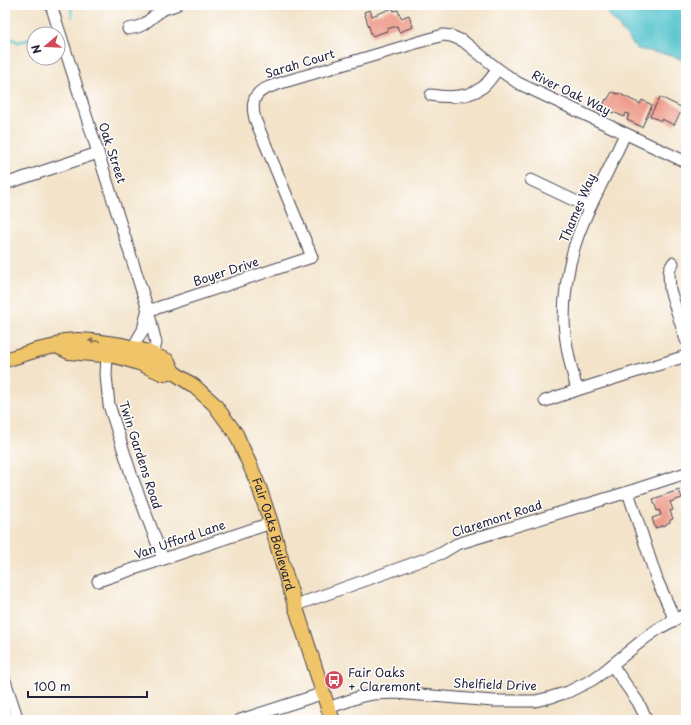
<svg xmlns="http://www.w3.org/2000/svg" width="691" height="725" viewBox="0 0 691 725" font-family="'Playpen Sans',sans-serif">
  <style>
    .water { fill: #58c5ce; stroke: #3d7484 }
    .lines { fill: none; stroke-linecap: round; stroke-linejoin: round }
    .stream { stroke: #58c5ce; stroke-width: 2.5 }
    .building { fill: #ed9987 }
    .minor-casing { stroke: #413f50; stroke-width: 13 }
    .major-casing { stroke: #413f50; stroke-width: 16 }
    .minor { stroke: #fff; stroke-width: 11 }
    .major { stroke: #f0c469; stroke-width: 14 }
    .oneway { fill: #897352 }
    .labels { text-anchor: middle; stroke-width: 3; stroke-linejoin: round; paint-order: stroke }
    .street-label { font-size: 12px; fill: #22223b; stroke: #fff }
    .poi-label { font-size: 12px; fill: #22223b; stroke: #fff; text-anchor: start }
  </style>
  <rect width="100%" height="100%" fill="#fff"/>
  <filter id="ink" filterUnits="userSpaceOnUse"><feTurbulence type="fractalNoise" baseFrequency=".025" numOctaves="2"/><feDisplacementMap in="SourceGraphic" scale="8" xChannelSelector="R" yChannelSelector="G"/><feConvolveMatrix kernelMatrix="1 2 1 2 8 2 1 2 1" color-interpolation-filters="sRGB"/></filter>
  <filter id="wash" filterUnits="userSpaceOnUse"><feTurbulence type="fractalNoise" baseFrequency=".012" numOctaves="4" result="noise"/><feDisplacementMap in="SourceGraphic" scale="16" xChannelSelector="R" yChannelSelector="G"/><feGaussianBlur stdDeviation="0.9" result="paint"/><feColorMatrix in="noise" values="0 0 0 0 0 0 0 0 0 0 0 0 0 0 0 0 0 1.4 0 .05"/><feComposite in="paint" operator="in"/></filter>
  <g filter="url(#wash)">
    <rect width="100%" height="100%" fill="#f3e3c9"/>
    <polygon class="water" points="592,5 686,5 686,61 669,55 637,49 606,11"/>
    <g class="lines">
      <g class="stream">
        <polyline points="71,5 72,17"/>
        <polyline points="37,34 43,28"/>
        <polyline points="5,36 18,42 31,39 34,36"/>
      </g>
    </g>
    <g id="blocks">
      <g class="building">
        <polygon points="393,8 394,11 398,10 401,18 409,15 413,27 399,32 397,26 387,29 387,31 372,36 364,12 370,10 372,16"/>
        <polygon points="612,92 618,94 618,93 640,104 642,100 652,105 642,127 627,120 629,114 626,113 624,117 613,112 613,113 602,108 606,99 607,100"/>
        <polygon points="660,97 683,108 674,125 662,119 661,121 650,116"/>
        <polygon points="679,490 682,498 670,502 673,510 670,511 673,519 670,520 670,522 666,524 666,525 655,528 652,518 661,515 659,510 657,511 653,499"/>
      </g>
    </g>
  </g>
  <g filter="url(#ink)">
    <use href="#blocks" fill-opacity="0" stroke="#413f50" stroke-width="1"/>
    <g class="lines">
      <g class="minor-casing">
        <g id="minor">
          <polyline points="51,5 148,310 156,343 153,354"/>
          <polyline points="128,29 138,27 144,24 158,13 164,9 176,5"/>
          <path d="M 431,95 C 449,98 468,98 483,87 C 489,82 493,75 498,69"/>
          <polyline points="531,180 590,208"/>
          <polyline points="5,184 98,153"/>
          <polyline points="673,263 670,268 669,273 670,290 686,340"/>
          <path d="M 148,310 L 157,308 L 312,257 L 255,119 C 248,92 262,89 284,82 L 443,35 L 451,36 L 463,41 L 498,69 L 518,83 L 686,162"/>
          <polyline points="133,347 143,330 147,312"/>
          <polyline points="107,355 106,375 109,405 132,477 163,559"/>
          <path d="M 577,390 C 571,367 565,344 564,321 C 564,295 567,270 575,245 C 580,228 588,211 596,195 C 606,175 616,154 625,134"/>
          <polyline points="545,401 577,390 686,356"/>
          <polyline points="628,492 657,580 675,620"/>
          <polyline points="98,581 271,523"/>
          <polyline points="296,605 442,553 457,544 628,492 686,473"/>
          <polyline points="612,665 638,702 647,720"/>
          <polyline points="5,681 18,720"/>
          <polyline points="328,708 362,696 373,694 396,693 493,701 535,701 548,698 568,692 592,680 602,673 644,639 658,629 686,614"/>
          <polyline points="240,720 324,693"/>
        </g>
      </g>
      <g class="major-casing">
        <g id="major">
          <polyline points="56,346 69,352 114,356 126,359 139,363 164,374 173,372"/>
          <path id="s1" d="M 5,360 L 37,350 L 56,346 L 64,341 L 78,340 L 93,341 L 122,345 L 145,351 L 168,361 L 173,372 L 194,386 L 214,404 L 236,434 L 249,463 L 259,487 L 271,523 L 287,580 L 328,708 L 333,720"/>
        </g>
      </g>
      <use href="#minor" class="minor"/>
      <use href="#major" class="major"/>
    </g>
    <defs><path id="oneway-solid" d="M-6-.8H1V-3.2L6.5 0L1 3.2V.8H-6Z"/></defs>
    <use class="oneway" href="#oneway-solid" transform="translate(94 341) rotate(-175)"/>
  </g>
  <defs>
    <g id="bus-disc" transform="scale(1)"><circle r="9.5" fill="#d1495b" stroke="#fff"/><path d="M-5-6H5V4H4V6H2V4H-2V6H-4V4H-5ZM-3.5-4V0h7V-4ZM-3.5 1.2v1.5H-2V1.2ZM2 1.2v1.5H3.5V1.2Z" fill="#fff"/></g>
  </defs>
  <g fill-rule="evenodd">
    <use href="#bus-disc" x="334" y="680"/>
  </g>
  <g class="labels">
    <g class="street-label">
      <text transform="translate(300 64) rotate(-17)" y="4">Sarah Court</text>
      <text transform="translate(571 93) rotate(26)" y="4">River Oak Way</text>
      <text transform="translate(112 153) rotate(72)" y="4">Oak Street</text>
      <text transform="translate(578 208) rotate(-67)" y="4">Thames Way</text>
      <text transform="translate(226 272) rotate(-18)" y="4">Boyer Drive</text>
      <text transform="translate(140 455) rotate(72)" y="4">Twin Gardens Road</text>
      <text transform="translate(497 519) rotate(-18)" y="4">Claremont Road</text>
      <text dy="4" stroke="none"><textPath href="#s1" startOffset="378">Fair Oaks Boulevard</textPath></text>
      <text transform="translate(180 540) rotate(-19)" y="4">Van Ufford Lane</text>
      <text transform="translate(495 685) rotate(2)" y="4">Shelfield Drive</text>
    </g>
    <g class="poi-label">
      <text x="348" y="677">Fair Oaks<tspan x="348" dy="14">+ Claremont</tspan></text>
    </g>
  </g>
  <rect width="691" height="725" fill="none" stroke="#fff" stroke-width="20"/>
  <g transform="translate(46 46) rotate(251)"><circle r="19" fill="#ffffff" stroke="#a7a7b1"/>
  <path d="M0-3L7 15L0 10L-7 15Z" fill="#d1495b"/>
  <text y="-6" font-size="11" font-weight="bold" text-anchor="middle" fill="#22223b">N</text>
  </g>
  <path d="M28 691v6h119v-6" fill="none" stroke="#22223b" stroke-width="2"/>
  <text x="34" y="691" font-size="12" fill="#22223b" stroke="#ffffff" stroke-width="3" paint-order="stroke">100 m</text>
</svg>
